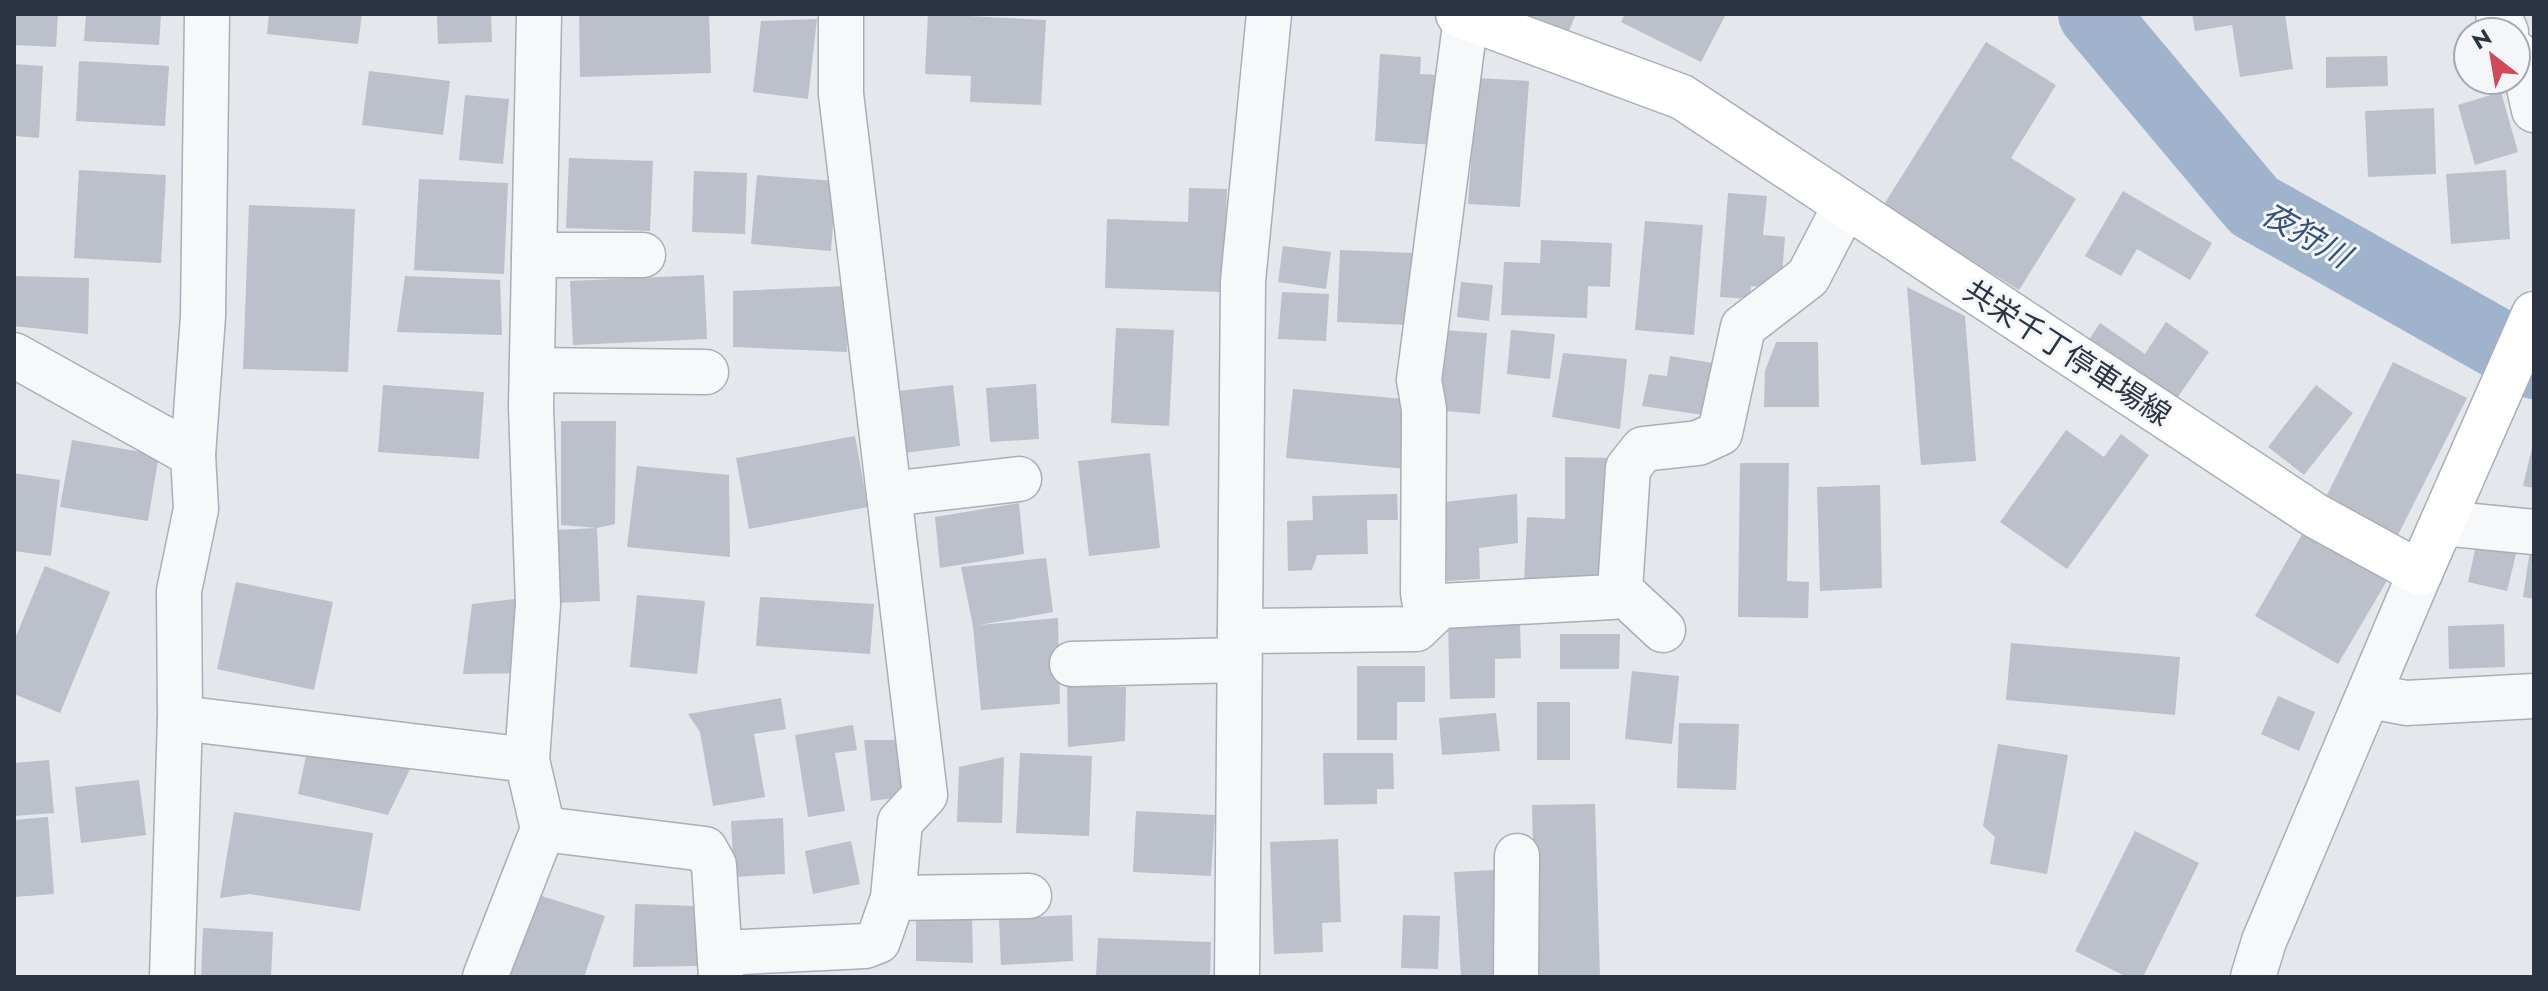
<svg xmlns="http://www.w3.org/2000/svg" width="2548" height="991" viewBox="0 0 2548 991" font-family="Jost,'Noto Sans JP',sans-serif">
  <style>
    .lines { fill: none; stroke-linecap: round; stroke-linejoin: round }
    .river { stroke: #9fb4cc; stroke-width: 70 }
    .building { fill: #bbc0ca }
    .minor-casing { stroke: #a9aeb7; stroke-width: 47 }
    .tertiary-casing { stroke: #a9aeb7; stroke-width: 47 }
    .secondary-casing { stroke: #a9aeb7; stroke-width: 47 }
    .minor { stroke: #f7f8fa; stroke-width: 44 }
    .tertiary { stroke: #f7f8fa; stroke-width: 44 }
    .secondary { stroke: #fff; stroke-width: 44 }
    .labels { text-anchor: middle; stroke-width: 6; stroke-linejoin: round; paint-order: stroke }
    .street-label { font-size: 30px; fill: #2b3445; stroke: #f4f6f9 }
    .water-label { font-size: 32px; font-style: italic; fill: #34527a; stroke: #f4f6f9 }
  </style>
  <rect width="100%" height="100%" fill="#e4e7ec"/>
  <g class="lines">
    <polyline class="river" points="2093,14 2254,206 2534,364"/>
  </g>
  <g class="building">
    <polygon points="14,14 58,14 56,47 14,45"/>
    <polygon points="86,14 161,14 159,45 84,41"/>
    <polygon points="269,14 362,14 358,44 267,34"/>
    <polygon points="437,14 491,14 492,42 438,44"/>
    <polygon points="579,14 709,14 711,73 580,77"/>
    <polygon points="928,14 1046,20 1041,105 970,102 971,76 925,74"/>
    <polygon points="1527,14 1576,14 1565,40 1523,23"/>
    <polygon points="1625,14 1726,14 1701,62 1621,22"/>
    <polygon points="2192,14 2285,14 2293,69 2240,77 2232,25 2195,31"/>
    <polygon points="817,19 808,99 753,92 761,21"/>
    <polygon points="1986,42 2056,85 2011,158 2076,199 2019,290 1883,206"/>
    <polygon points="1380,54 1421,57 1420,74 1439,75 1434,145 1375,141"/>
    <polygon points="2387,56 2388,86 2326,88 2326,57"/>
    <polygon points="79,61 169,66 165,126 76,121"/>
    <polygon points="14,64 43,66 39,138 14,136"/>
    <polygon points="369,71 450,81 443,135 362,125"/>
    <polygon points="1477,78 1529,81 1520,207 1468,204"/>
    <polygon points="2501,92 2518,152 2475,165 2458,105"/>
    <polygon points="465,95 509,99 503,164 459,160"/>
    <polygon points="2434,108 2436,174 2368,177 2365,111"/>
    <polygon points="569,158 653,161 650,231 566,228"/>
    <polygon points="79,170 166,175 161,263 74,258"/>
    <polygon points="2506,170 2510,239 2451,244 2446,174"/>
    <polygon points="694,171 747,173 745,234 692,232"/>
    <polygon points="757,175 836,181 831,251 751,244"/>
    <polygon points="419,179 508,183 504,274 414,270"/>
    <polygon points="1189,188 1227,189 1223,292 1105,288 1107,219 1188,222"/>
    <polygon points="2123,191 2212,243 2190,280 2137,249 2121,276 2085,256"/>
    <polygon points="1728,193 1767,196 1763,235 1785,237 1781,288 1751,286 1750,299 1720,297"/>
    <polygon points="249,205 355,209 348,372 243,369"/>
    <polygon points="1645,221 1703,225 1694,335 1635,330"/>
    <polygon points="1541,240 1612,243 1610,287 1588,286 1587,318 1501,315 1504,262 1540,263"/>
    <polygon points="1283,246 1331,252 1326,289 1278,282"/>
    <polygon points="1340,250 1413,253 1409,325 1337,322"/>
    <polygon points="704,275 707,339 573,345 570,281"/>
    <polygon points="14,276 89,278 88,334 14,326"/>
    <polygon points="405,276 500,280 502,335 397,332"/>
    <polygon points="1461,282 1493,285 1489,321 1457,317"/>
    <polygon points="846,286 847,352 733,347 733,291"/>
    <polygon points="1907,287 1965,316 1976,461 1921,465"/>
    <polygon points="1282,292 1329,294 1326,341 1278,339"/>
    <polygon points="2166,322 2209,352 2175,401 2088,341 2100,323 2145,354"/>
    <polygon points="1116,328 1174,330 1169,426 1111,423"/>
    <polygon points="1442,330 1487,333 1480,414 1435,410"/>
    <polygon points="1511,330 1555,334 1550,379 1507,374"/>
    <polygon points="1776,342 1818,342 1819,407 1764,407 1765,371"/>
    <polygon points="1563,353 1627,359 1620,429 1552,417"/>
    <polygon points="1670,356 1720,364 1710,416 1642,406 1649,374 1667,376"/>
    <polygon points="2393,362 2467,398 2396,539 2323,503"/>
    <polygon points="1036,384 1039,439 990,442 986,388"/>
    <polygon points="383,385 484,392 479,459 378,452"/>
    <polygon points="953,385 960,446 896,454 889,392"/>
    <polygon points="2316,385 2353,413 2304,475 2268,447"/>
    <polygon points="1293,389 1415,400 1407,469 1286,458"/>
    <polygon points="561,421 616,421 615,524 597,528 561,525"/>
    <polygon points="2066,430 2104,457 2121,434 2149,455 2067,569 2000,522"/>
    <polygon points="855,436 868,507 749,529 736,458"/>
    <polygon points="2534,439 2534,488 2523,486"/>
    <polygon points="72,440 159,455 148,521 60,507"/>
    <polygon points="1150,453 1160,548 1089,556 1078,461"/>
    <polygon points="1565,457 1608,458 1605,577 1524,584 1527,517 1565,519"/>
    <polygon points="1740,463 1789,463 1787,581 1809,582 1808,618 1738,617"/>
    <polygon points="637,466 729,475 730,557 627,547"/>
    <polygon points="14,473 60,480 51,556 14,551"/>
    <polygon points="1880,485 1882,588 1820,591 1817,487"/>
    <polygon points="1397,494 1398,520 1367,520 1368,554 1317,555 1312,570 1288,571 1287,521 1313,520 1312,496"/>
    <polygon points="1517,494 1518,543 1479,548 1480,579 1447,581 1444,502"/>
    <polygon points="1019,503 1024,554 940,568 935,517"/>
    <polygon points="597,528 600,601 557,603 554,530"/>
    <polygon points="2304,531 2388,579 2338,664 2255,616"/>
    <polygon points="2477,541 2517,550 2507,591 2468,582"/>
    <polygon points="2530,550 2534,551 2534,599 2523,597"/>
    <polygon points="1046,558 1053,612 979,625 1058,618 1060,704 981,710 973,626 961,567"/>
    <polygon points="45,566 110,592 60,713 14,694 14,641"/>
    <polygon points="236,582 333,602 314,690 217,669"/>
    <polygon points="637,595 705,601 697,674 630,667"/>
    <polygon points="760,597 874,604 870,654 756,646"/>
    <polygon points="523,598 519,673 463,674 472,604"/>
    <polygon points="1520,621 1521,658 1495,659 1495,698 1450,699 1448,623"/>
    <polygon points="2504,624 2505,667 2449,669 2448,626"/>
    <polygon points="1560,634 1620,634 1619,669 1560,669"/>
    <polygon points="2011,643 2180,657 2175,715 2006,700"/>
    <polygon points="1357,666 1425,666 1425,702 1397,702 1397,740 1357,740"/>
    <polygon points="1632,671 1679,676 1672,744 1625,739"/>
    <polygon points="1067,686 1126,687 1125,741 1068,747"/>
    <polygon points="2278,696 2315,712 2299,751 2261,734"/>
    <polygon points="781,698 786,729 754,734 765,797 713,806 700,732 688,714"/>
    <rect x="1537" y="702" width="33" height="58"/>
    <polygon points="1496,713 1500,751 1442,755 1439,718"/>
    <polygon points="1679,723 1739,724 1736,790 1677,788"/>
    <polygon points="853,725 857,750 835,753 845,811 808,817 795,735"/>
    <polygon points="864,740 898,740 902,797 871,801"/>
    <polygon points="1998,744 2068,755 2047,874 1990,864 1995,837 1983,826"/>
    <polygon points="307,751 412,765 388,815 298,794"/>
    <polygon points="1020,753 1092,756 1089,836 1016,833"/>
    <polygon points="1323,753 1393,753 1394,789 1377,789 1377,804 1324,805"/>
    <polygon points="1004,757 1002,823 957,822 959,767"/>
    <polygon points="49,760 54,813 14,816 14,763"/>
    <polygon points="139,780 146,835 81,843 75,787"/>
    <polygon points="1595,804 1600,977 1536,977 1532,805"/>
    <polygon points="1136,811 1215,815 1211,876 1133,872"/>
    <polygon points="234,812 373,833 360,911 249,894 220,898"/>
    <polygon points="48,817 54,894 14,897 14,820"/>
    <polygon points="783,818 785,874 734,877 731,821"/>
    <polygon points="2135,831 2199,863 2143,977 2127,977 2075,951"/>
    <polygon points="1338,839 1341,922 1322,923 1323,952 1274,954 1270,842"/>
    <polygon points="851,841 860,884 813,894 805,851"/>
    <polygon points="1495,870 1502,977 1461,977 1454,872"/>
    <polygon points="529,892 605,916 584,977 497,977"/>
    <polygon points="635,904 695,906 698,966 633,967"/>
    <polygon points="916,911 972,914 973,963 916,961"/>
    <polygon points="1072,915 1073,961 1001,965 999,919"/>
    <polygon points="1403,915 1440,916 1438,969 1401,968"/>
    <polygon points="203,928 273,932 271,977 201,977"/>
    <polygon points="1098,938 1211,942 1210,977 1096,977"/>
  </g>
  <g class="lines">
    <g class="minor-casing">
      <g id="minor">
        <polyline points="2498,14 2506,32"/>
        <polyline points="2516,53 2526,74 2534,110"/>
        <polyline points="534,255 643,255"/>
        <polyline points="14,355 193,455"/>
        <polyline points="532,370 706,372"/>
        <polyline points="889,494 1019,479"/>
        <polyline points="2443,523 2534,532"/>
        <polyline points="1620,590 1663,630"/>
        <polyline points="1427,616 1423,593 1424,409 1419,380 1466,17"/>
        <polyline points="1240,631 1416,629 1440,606 1612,597 1620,590 1628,468 1643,449 1698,443 1720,433 1743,327 1808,277 1845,206"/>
        <polyline points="1072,664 1239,660"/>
        <polyline points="180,718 527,760"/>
        <polyline points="543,829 705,849 714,865 721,977"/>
        <polyline points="893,898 1029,896"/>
        <polyline points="721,953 865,946 878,941 893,898 900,822 925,795 841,94 841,14"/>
        <polyline points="172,977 180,718 179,591 196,509 193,455 203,316 207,14"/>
        <polyline points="485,977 543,829 527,760 538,604 531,407 539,14"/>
        <polyline points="1237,977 1243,281 1269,14"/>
        <polyline points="1516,977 1517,856"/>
        <polyline points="2253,977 2264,941 2420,573"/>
      </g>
    </g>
    <g class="tertiary-casing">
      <polyline id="tertiary" points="2371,696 2406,703 2534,696"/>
    </g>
    <g class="secondary-casing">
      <polyline id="secondary" points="1458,14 1682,97 2316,516 2420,573 2534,314"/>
    </g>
    <use href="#minor" class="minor"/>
    <use href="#tertiary" class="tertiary"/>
    <use href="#secondary" class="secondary"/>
  </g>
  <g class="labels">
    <g class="street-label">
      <text transform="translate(2067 353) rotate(33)" y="10">共栄千丁停車場線</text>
    </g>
    <g class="water-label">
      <text transform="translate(2306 235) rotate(30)" y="11">夜狩川</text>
    </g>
  </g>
  <rect width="2548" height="991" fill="none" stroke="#2b3445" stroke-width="32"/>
  <g transform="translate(2492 56) rotate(329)"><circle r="38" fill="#f4f6f9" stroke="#a4a8b1" stroke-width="2"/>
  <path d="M0-6L14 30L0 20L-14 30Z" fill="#d1495b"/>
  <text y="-12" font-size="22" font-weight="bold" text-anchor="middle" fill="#2b3445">N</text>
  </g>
</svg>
